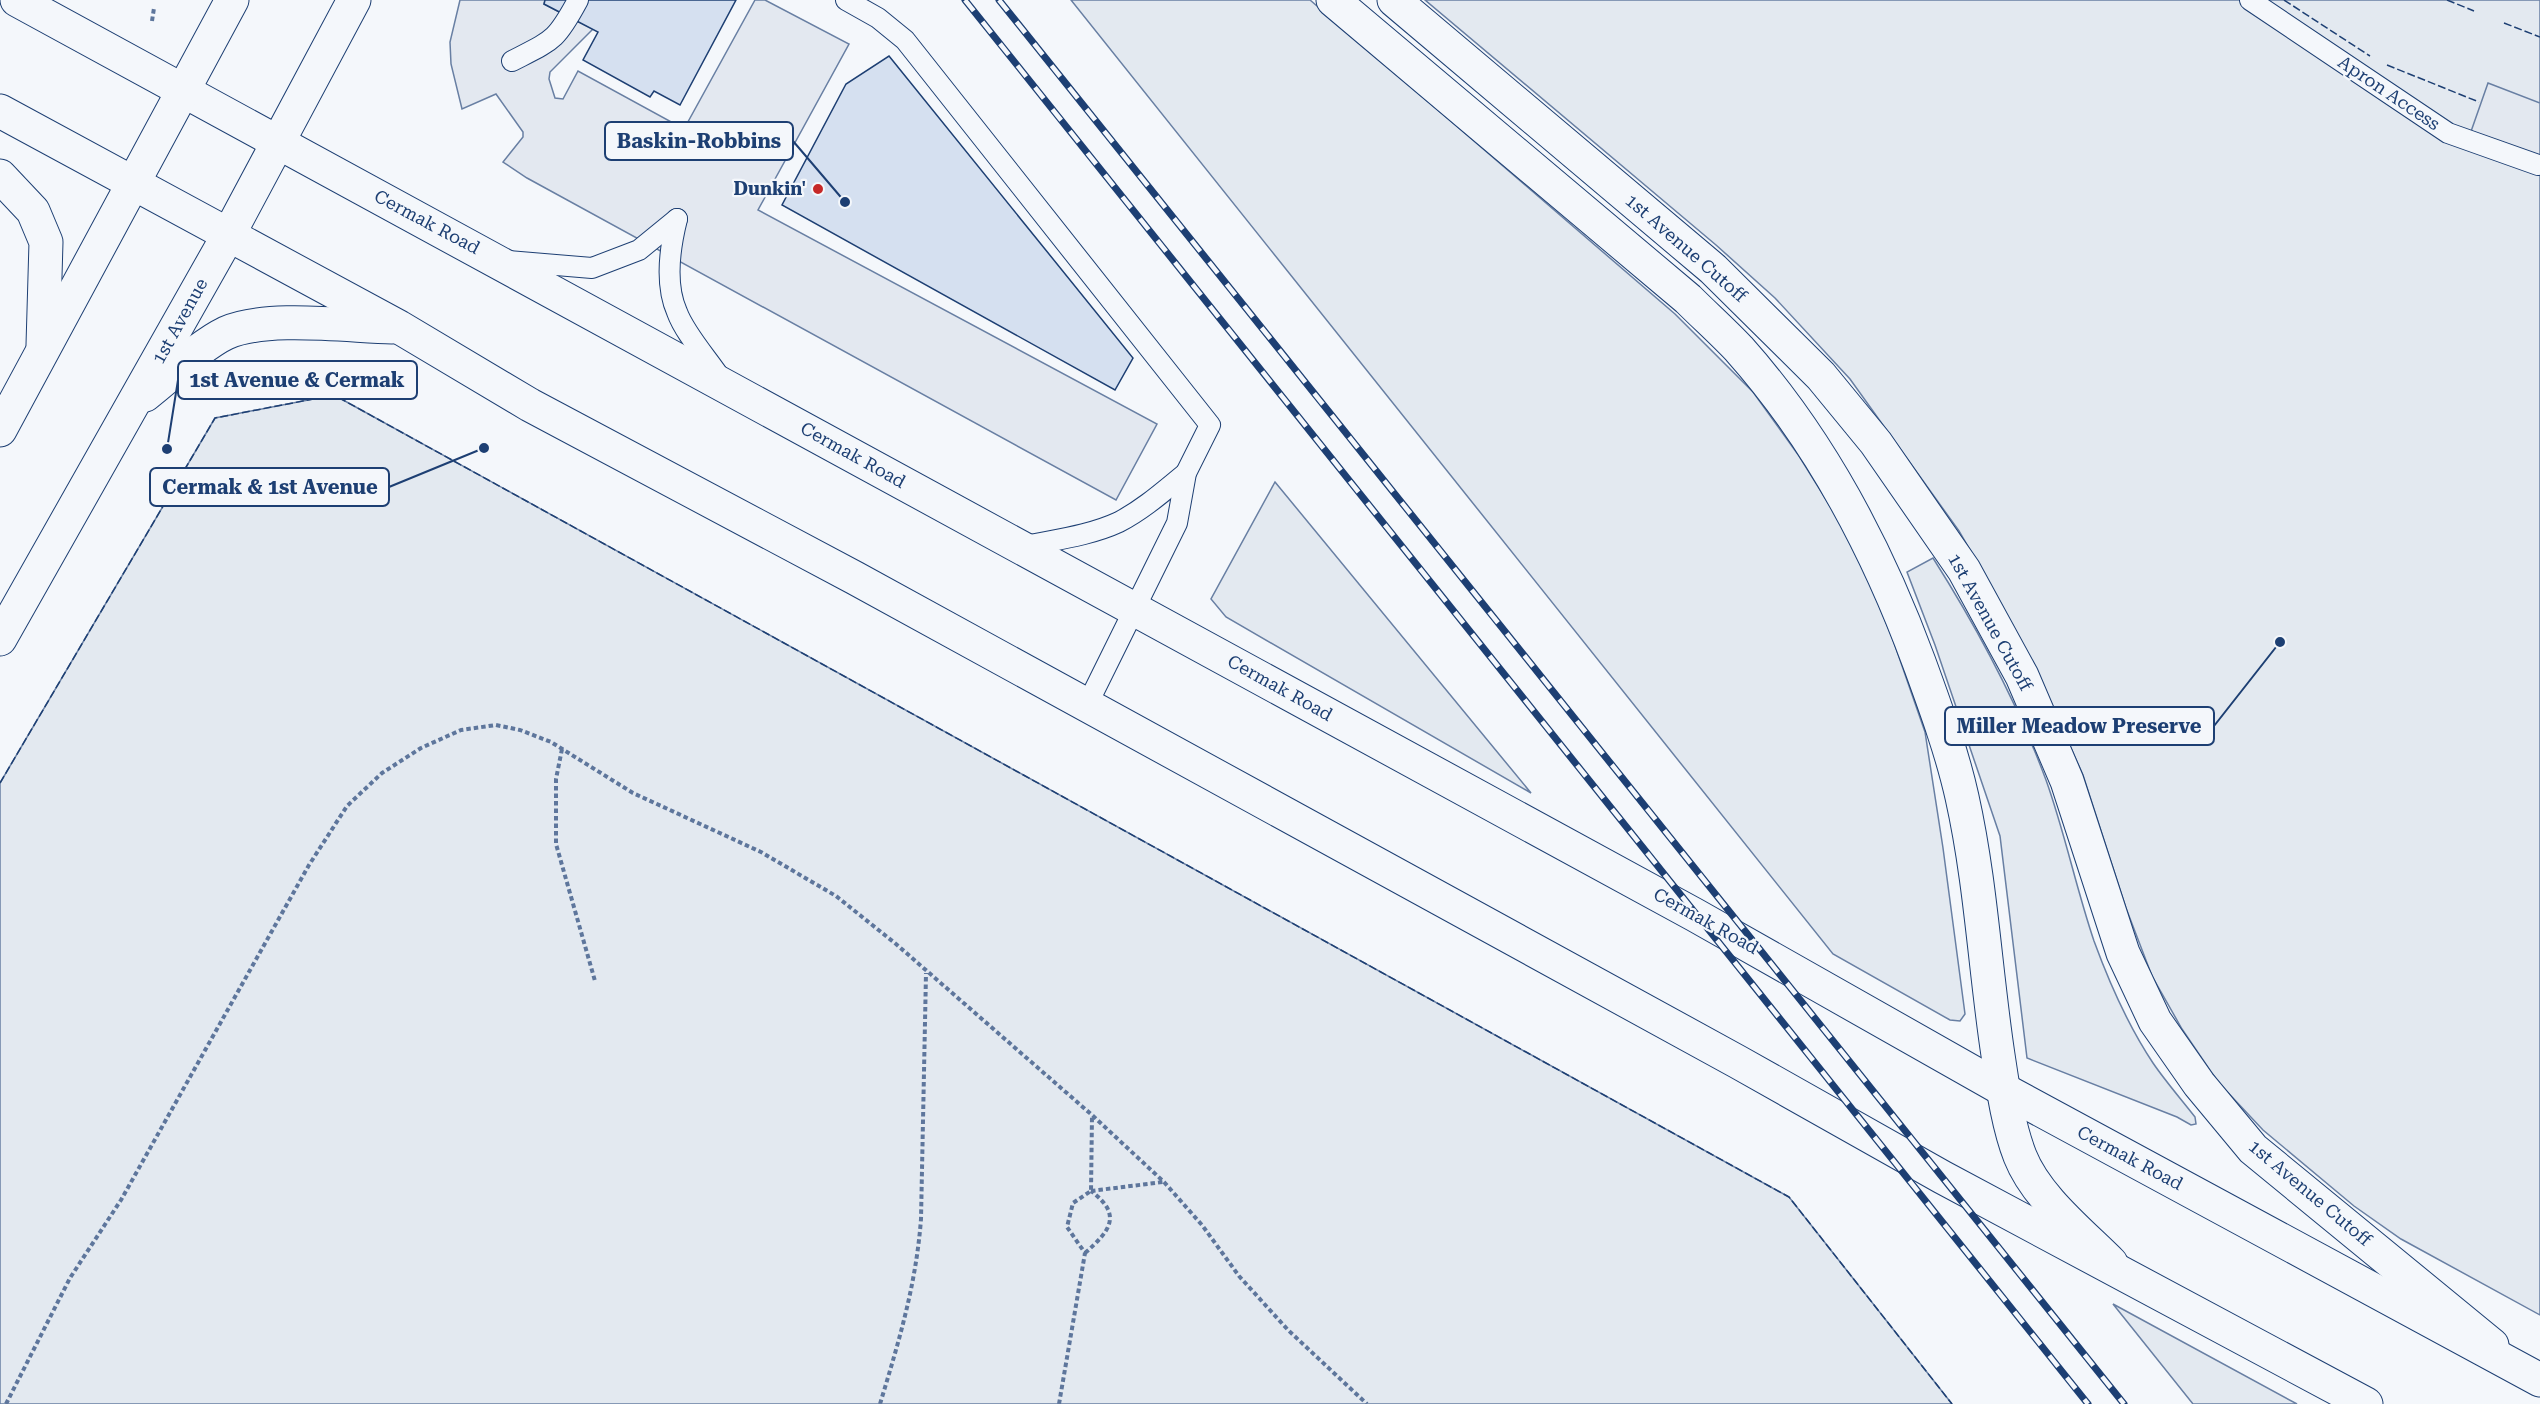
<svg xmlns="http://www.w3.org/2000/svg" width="2540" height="1404" viewBox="0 0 2540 1404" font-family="'Roboto Serif',serif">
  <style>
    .green { fill: #e3e9f0; stroke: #687fa3; stroke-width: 1.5 }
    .parking { fill: #e3e8f0; stroke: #687fa3; stroke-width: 1.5 }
    .building { fill: #d5e0f0; stroke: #1d3f73; stroke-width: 1.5 }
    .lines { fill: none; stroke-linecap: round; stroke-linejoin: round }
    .service-casing { stroke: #1d3f73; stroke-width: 22 }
    .secondary-casing { stroke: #1d3f73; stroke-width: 35 }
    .primary-casing { stroke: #1d3f73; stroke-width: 35 }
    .path { stroke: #5e769c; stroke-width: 4; stroke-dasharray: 4.5 3; stroke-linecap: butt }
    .service { stroke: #f4f7fb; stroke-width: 20 }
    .secondary { stroke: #f4f7fb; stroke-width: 33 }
    .primary { stroke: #f4f7fb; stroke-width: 33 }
    .rail-casing { stroke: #1d3f73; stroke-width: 7 }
    .rail { stroke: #f4f7fb; stroke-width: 4.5; stroke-dasharray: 14; stroke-linecap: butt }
    .fence { stroke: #1d3f73; stroke-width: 1.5; stroke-dasharray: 8 3; stroke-linecap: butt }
    .poi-dot { fill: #c62828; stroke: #f4f7fb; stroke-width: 2 }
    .labels { text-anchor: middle; stroke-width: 4.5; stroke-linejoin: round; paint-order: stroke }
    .street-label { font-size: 18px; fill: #1d3f73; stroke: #f4f7fb }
    .poi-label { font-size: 18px; font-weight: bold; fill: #1d3f73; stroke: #f4f7fb; text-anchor: end }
    .leader { fill: none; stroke: #1d3f73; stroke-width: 2 }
    .callout-dot { fill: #1d3f73; stroke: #f4f7fb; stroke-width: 2 }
    .callout { fill: #f4f7fb; stroke: #1d3f73; stroke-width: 2 }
    .callout-label { font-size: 20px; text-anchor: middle; font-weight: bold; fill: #1d3f73 }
  </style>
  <rect width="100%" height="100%" fill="#f4f7fb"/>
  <g class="green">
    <polygon points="1071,0 1310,0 1675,314 1753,392 1799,456 1853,543 1892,637 1925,732 1943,848 1965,1014 1960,1021 1950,1020 1833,954"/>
    <polygon points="1425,0 2540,0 2540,1315 2401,1239 2354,1206 2263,1130 2218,1082 2182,1029 2152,976 2126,908 2083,775 2043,685 1999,600 1959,531 1850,379 1775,298 1716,245"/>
    <polygon points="334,395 1789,1197 1952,1404 0,1404 0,783 215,418"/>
    <polygon points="1275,482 1531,793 1226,617 1211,599"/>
    <path d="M 1933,558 C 1978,629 2017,702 2046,780 C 2065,833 2076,888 2094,941 C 2109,982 2129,1027 2153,1063 C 2166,1082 2181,1099 2195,1117 L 2196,1124 L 2191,1125 L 2177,1117 L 2027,1058 L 2000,836 L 1935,645 L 1907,572 Z"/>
    <polygon points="2113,1304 2297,1404 2193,1404"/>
  </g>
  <g class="parking">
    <polygon points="460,0 545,0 544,4 593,29 550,72 549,79 555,98 563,99 578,71 684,129 755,0 765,0 849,44 758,210 1157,424 1116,500 527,178 503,162 523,137 523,132 496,94 462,109 451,64 450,42"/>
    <polygon points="2488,83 2540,103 2540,166 2468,140"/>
  </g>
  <g class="building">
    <polygon points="545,0 736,0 680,105 654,91 650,97 583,60 598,32 544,4"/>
    <polygon points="889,56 1133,358 1115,390 782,205 846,84"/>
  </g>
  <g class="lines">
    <g class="service-casing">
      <g id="service">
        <polyline points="846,0 878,18 905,40 1210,425 1186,473 1177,523 1087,705"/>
        <polyline points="2250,0 2448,133 2538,165"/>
        <path d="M 512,61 C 553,40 556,41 578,0"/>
        <path d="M 677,219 C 670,247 665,285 677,312 C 685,334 708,359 721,379"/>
        <polyline points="508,261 592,268 639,250 677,219"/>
        <path d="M 1021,547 C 1053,540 1089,536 1119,522 C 1144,509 1165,490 1186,473"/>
      </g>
    </g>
    <g class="secondary-casing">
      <g id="secondary">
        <path d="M 1333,0 L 1688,299 C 1705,316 1723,332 1739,349 C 1821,441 1877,548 1919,662 C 1935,706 1952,752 1962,797 C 1981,882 1985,969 1998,1055 C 2003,1088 2008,1125 2020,1156 C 2036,1197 2080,1232 2111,1263"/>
        <polyline points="1394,0 1713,269 1821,376 1876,443 1964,570 2022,676 2067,781 2123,953 2155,1021 2199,1084 2253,1149 2492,1345"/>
      </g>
    </g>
    <g class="primary-casing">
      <g id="primary">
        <polyline points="17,0 1695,915 2004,1090 2540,1380"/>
        <polyline points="0,111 399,327 530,405 855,578 1738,1062 1942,1177 2366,1404"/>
        <polyline points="0,176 33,211 46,242 43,345"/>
        <path d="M 145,395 C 170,376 199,346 226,333 C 266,315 348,326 392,327"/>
        <polyline points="0,430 232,0"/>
        <polyline points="0,639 229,234 354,0"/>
      </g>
    </g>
    <g class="path">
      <polyline points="152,21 154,8"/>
      <polyline points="562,749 556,779 556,844 595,981"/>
      <polyline points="1091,1191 1163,1182"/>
      <path d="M 1085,1253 C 1110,1231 1123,1215 1091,1191"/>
      <polyline points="6,1404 70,1278 121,1200 309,865 347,806 382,773 421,748 461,730 496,725 520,730 551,742 633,793 761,852 836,896 896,944 1092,1115 1164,1182 1202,1225 1239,1276 1288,1330 1367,1404"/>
      <path d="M 880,1404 C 899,1341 916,1285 921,1219 L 926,973"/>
      <polyline points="1059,1404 1085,1253 1067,1227 1073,1203 1091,1191 1092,1116"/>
    </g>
    <use href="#service" class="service"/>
    <use href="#secondary" class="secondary"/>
    <use href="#primary" class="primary"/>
    <g class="rail-casing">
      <g id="rail">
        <polyline points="965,0 2088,1404"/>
        <polyline points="999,0 2124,1404"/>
      </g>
    </g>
    <use href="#rail" class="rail"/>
    <g class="fence">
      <polyline points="2284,0 2370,56"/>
      <polyline points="2447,0 2474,11"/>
      <polyline points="2504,23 2540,37"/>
      <polyline points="2387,65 2479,102"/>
      <polyline points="0,783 215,418 334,395 1789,1197 1952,1404"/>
    </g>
  </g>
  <circle class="poi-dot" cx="818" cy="189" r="6"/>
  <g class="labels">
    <g class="street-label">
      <text transform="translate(2389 93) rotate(34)" y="6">Apron Access</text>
      <text transform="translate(427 222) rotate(28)" y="6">Cermak Road</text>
      <text transform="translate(1686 248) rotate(41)" y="6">1st Avenue Cutoff</text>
      <text transform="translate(180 321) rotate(-61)" y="6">1st Avenue</text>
      <text transform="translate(853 455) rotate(29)" y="6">Cermak Road</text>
      <text transform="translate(1990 622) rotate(61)" y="6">1st Avenue Cutoff</text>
      <text transform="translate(1280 688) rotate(29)" y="6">Cermak Road</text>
      <text transform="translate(1706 921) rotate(29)" y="6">Cermak Road</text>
      <text transform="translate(2130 1158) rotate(28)" y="6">Cermak Road</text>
      <text transform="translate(2310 1193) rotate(40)" y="6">1st Avenue Cutoff</text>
    </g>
    <g class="poi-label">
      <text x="806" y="195">Dunkin'</text>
    </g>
  </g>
  <path class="leader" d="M845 202L793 141M167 449L178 380M484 448L389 487M2280 642L2214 726"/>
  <g class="callout-dot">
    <circle cx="845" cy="202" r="6"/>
    <circle cx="167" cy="449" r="6"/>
    <circle cx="484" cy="448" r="6"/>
    <circle cx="2280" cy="642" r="6"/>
  </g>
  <g class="callout">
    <rect x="605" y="122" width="188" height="38" rx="6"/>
    <rect x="178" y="361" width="239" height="38" rx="6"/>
    <rect x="150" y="468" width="239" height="38" rx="6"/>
    <rect x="1945" y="707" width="269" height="38" rx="6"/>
  </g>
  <g class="callout-label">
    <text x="699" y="148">Baskin-Robbins</text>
    <text x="297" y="387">1st Avenue &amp; Cermak</text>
    <text x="270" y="494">Cermak &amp; 1st Avenue</text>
    <text x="2079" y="733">Miller Meadow Preserve</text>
  </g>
</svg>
